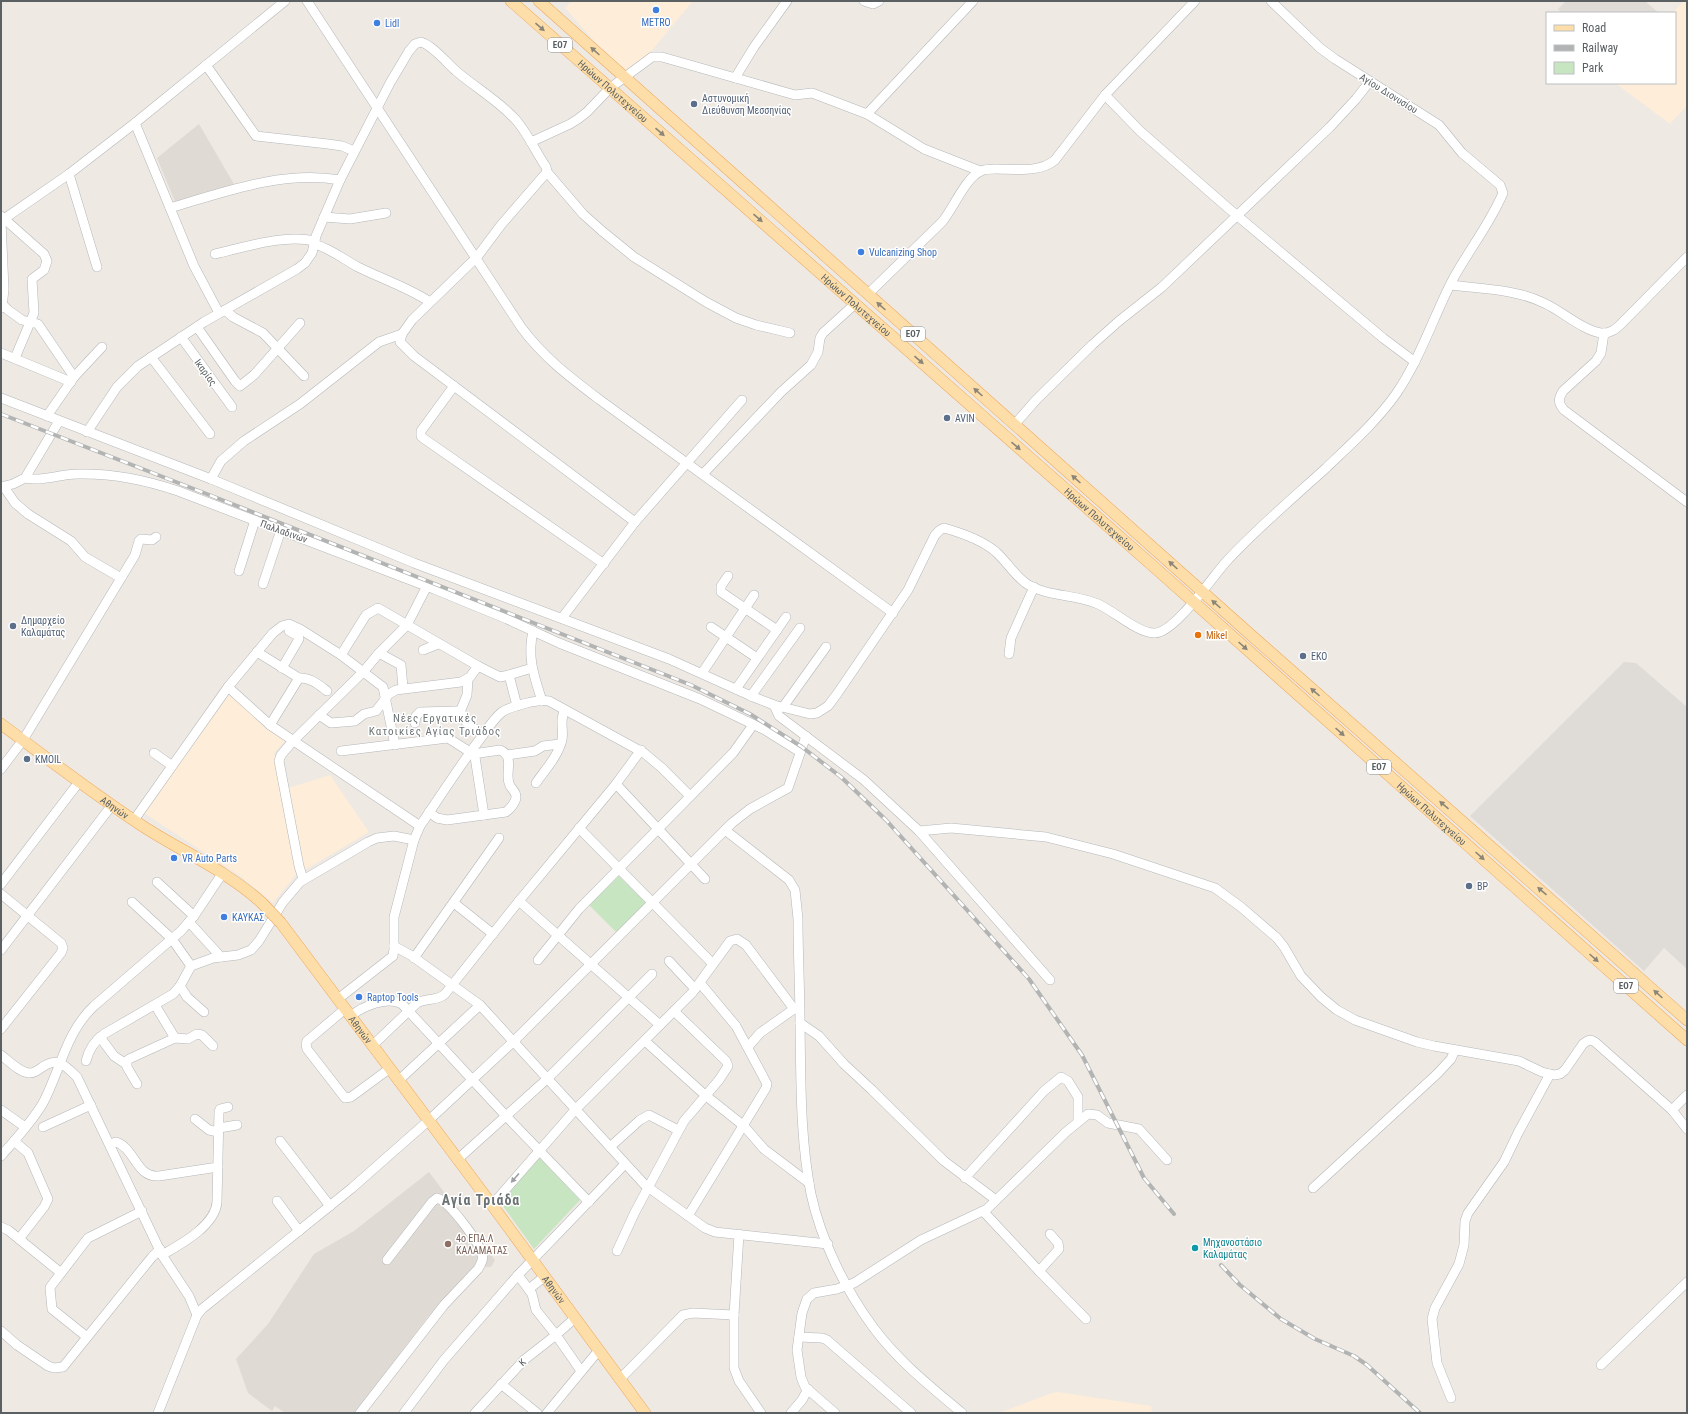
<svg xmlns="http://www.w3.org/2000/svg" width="1688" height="1414" viewBox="0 0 1688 1414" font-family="'Roboto Condensed',sans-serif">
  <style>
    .commercial { fill: #fdedd9 }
    .industrial { fill: #dfdbd7 }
    .education { fill: #e0dad4 }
    .green { fill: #c7e5c0 }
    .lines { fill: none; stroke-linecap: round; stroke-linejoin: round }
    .minor-casing { stroke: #b4b7ba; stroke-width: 10 }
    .major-casing { stroke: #efa75b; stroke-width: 12 }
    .minor { stroke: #fff; stroke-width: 9 }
    .major { stroke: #fddea8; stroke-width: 11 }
    .rail-casing { stroke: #b2b3b3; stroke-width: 4 }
    .rail { stroke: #fff; stroke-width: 2.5; stroke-dasharray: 8; stroke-linecap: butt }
    .major-bridge-casing { stroke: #efa75b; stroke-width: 12; stroke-linecap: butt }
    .major-bridge { stroke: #fddea8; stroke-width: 11 }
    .oneway { fill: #8c8678 }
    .oneway2 { fill: #9da0a1 }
    .shop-dot { fill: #3f7fe0; stroke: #fff; stroke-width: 1.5 }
    .service-dot { fill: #5c6f8a; stroke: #fff; stroke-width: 1.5 }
    .food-dot { fill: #e8710a; stroke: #fff; stroke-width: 1.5 }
    .education-dot { fill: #8d6e63; stroke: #fff; stroke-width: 1.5 }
    .culture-dot { fill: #0f9aa8; stroke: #fff; stroke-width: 1.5 }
    .labels { text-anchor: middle; stroke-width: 3; stroke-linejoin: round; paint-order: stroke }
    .shield { fill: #fff; stroke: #8c9092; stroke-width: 1 }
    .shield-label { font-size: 9px; font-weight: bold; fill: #5b6163 }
    .shop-label { font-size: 10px; fill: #366cbe; stroke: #fff; text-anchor: start }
    .street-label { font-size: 10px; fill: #5b6163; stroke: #fff }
    .service-label { font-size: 10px; fill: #4e5e75; stroke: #fff; text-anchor: start }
    .food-label { font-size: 10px; fill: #c56008; stroke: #fff; text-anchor: start }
    .education-label { font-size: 10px; fill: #785e54; stroke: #fff; text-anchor: start }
    .culture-label { font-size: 10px; fill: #0d838f; stroke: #fff; text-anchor: start }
    .neighbourhood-label { font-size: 11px; letter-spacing: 1px; fill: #6c7375; stroke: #fff }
    .district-label { font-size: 14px; font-weight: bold; letter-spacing: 1px; fill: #6c7375; stroke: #fff }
  </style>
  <rect width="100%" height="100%" fill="#eee9e3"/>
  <g class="commercial">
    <polygon points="572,1 693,1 648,55 627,72 595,42 565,8"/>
    <polygon points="1683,1 1687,1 1687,106 1670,124 1615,83 1675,83 1675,13 1673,13"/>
    <polygon points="229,692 286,740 274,753 282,790 330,775 369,832 295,876 273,903 240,876 144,813"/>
    <polygon points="1058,1392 1151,1406 1152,1413 999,1413 1052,1393"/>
  </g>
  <g class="industrial">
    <polygon points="1566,1 1647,1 1647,3 1659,13 1562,13 1558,9"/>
    <polygon points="1624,662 1636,663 1687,707 1687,969 1664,948 1644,971 1470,816"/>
  </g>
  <g class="education">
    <polygon points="199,124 235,186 176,204 157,158"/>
    <polygon points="429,1172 495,1260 491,1267 475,1266 452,1290 427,1318 355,1413 285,1413 275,1406 272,1411 248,1393 236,1359 268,1324 314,1254 354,1231"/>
  </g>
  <g class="green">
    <polygon points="619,876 646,903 616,932 589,905"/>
    <polygon points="539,1157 580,1200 534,1249 500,1202"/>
  </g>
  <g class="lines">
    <g class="minor-casing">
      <g id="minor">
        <path d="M 307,1 L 521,327 C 543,357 571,378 600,400 L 893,613"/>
        <polyline points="864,1 873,4 879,1"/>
        <polyline points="206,65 256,136 328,144 342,146 354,151"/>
        <polyline points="735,78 754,47 787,1"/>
        <polyline points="1105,95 1140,131 1228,208 1383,338 1415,362"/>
        <polyline points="867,114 973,1"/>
        <polyline points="135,123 194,266 219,313"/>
        <polyline points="531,142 570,124 578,119 587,112 610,88 652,57 662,57 795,95 812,93 867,114 924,149 980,171"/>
        <polyline points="547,172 501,225 477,257 412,320 402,334 400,342 414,356 635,522"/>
        <polyline points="69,174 97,267"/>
        <path d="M 170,208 C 224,192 283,170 340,180"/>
        <polyline points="1,216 44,254 47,261 44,270 32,279 34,313 15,358"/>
        <polyline points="324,217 350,219 386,213"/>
        <polyline points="1,221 69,174 135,123 285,1"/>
        <polyline points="1,221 4,289 2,308"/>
        <path d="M 314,244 C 330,248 343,259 358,267 C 382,279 407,287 430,302"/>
        <path d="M 215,254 C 246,247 283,234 315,241"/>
        <path d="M 1451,285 C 1481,289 1516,289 1544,303 C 1562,311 1582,330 1601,333 C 1610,334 1616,329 1622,323 L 1687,257"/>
        <path d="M 868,294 L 942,222 C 953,209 966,177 981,171 C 985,169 991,169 996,169 C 1015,169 1040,173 1055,160 L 1105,95 L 1195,1"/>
        <polyline points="1,303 8,310 22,320 38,324 74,377"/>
        <polyline points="225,310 233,317 263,333 304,376"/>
        <polyline points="197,327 235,381 240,386 254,375 300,323"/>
        <path d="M 1604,333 L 1601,353 L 1596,361 L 1563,391 C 1558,399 1558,403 1564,410 L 1687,502"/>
        <polyline points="181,337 232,407"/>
        <polyline points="1,353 71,382"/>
        <polyline points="151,357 210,434"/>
        <polyline points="454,386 421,431 421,436 423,438 604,564"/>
        <path d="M 1,398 L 211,479 L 414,563 L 669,659 L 751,696 L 774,705 L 810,714 L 817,713 L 828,706 L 837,694 L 908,590 L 935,535 L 940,530 L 944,528 C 962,533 982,540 996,552 C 1007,562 1015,576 1027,584 C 1048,597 1075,594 1098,604 C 1114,611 1139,634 1155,633 C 1174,633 1211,579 1225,563 C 1256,529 1292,499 1326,468 C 1351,444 1376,422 1396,394 C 1420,359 1433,318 1452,281 C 1468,251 1490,224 1503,193 L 1500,185 L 1462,153 L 1439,125 L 1335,59 L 1320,48 L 1271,1"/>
        <polyline points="47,416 74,377 102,347"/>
        <polyline points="1015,424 1036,400 1092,345 1119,321 1162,287 1330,127 1356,99 1370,81"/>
        <path d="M 87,432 L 117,387 L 138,366 L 204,322 L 297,269 L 305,263 L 312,253 L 316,236 L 340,180 L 390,83 L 409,51 L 415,44 L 421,42 C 432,45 447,63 456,71 C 476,88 499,101 516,120 C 528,134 536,152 546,167 L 547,172 L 583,214 L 602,231 L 634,257 L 706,302 L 736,318 L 756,325 L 790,333"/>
        <polyline points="703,474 781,392 811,365 818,352 820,338 823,333 855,304"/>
        <path d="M 25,478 C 41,482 60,474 77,474 C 111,473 146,480 178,491 L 434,589 L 507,619 L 559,643 L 700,699 L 765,730 L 800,752"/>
        <polyline points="211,479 221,461 244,441 300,404 379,342 402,334"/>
        <polyline points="1,487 13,484 25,478 59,421"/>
        <polyline points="4,487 15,503 28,514 71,541 85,557 121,578"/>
        <polyline points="239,571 255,520"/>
        <polyline points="728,576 721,586 721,592 777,630"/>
        <polyline points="263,584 281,530"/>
        <polyline points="562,618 635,522 742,400"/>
        <polyline points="711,627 757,658"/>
        <path d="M 533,631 C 527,658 534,676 542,701"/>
        <polyline points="423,650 438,644"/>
        <polyline points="257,652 299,678 270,725"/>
        <polyline points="379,653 401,665 403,688"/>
        <polyline points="1009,654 1011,638 1034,587"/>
        <polyline points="341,655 366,615 378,608 478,666 500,677 509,675"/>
        <polyline points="282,668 299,639 298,636 289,631"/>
        <polyline points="702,673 754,595"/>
        <path d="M 299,678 C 310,677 319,685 327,691"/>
        <polyline points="228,687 270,725 420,826"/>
        <polyline points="736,689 786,617"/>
        <polyline points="751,696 800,628"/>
        <polyline points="774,705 779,716 864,780 919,831 1050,980"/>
        <polyline points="517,706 509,675 532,668"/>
        <polyline points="783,707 826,647"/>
        <polyline points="460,712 467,695 468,679"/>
        <polyline points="319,715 331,723 355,721 364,714 376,711 389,694 396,690 461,682 470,677 478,666"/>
        <polyline points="415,723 416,716 420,712 457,711 462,714 466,722 483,735"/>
        <polyline points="341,751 448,738 470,752 475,757 484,815"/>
        <polyline points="154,753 171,765"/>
        <polyline points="507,755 535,751 543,746 560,744"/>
        <polyline points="1,769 23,740 135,555 139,541 141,539 152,540 156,537"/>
        <path d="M 536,783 C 545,770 558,756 562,740 C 564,729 559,720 565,710"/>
        <polyline points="616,784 705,879"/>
        <path d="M 429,812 L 437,818 L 447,820 L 506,812 C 510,809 516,802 516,797 C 516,790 510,789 509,783 C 505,772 515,756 500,750 L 473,754"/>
        <polyline points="134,820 228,687 273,633 282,626 289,624 300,629 341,655 383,687 395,745"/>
        <polyline points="579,828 713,964"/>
        <path d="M 725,830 L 789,880 L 795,890 L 798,919 C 798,955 800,990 800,1025 C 801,1081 800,1138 811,1194 C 821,1240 845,1289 873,1327 C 898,1361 930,1386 962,1413"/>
        <path d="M 919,831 L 951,828 L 1046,837 L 1113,854 L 1215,888 L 1241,907 L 1277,938 L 1284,947 L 1301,976 L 1321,997 L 1337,1010 L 1355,1020 L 1417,1042 L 1434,1046 L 1519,1061 L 1542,1072 L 1554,1075 L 1560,1074 L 1565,1070 L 1583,1044 C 1588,1040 1590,1039 1595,1042 L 1672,1110 L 1687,1129"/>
        <polyline points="303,879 299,866 279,761 281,755 293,741 364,671 379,653 407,625 427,586"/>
        <polyline points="157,882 194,916"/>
        <polyline points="1,884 79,782"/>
        <polyline points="1,894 61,943 63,948 61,953 1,1029"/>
        <polyline points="519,901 660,1025"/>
        <polyline points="132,902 172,939 191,966"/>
        <polyline points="454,903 493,934"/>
        <polyline points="189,922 221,957"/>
        <polyline points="394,946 412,956 480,1005 645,1185 705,1228 715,1232 828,1244"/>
        <polyline points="1,950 112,805"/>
        <polyline points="414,958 499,838"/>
        <polyline points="538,960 579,909 733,753 753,725"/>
        <polyline points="669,961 695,989"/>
        <polyline points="180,986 187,997 204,1012"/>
        <path d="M 338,999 L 393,956 L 394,949 L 394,917 L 414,840 L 420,826 C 439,798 457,770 477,743 C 485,733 492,720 502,712 C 511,706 539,699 549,701 L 644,753 L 662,768 L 690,796"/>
        <polyline points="155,1005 175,1038"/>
        <polyline points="345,1009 307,1041 306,1044 307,1049 345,1098 351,1097 389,1069"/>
        <path d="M 351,1016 C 363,1006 387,996 402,1004 L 506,1116 L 589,1202"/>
        <polyline points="800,1023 819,1036 844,1064 872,1090 944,1161 996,1200"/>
        <polyline points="100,1037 114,1056 126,1064"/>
        <polyline points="645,1041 705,1095 744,1126 764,1149 809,1183"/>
        <path d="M 372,1046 L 417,1003 C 426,998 438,1001 445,994 L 519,901 L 616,784 L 641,750"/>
        <polyline points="748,1047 760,1033 794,1009 799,1008"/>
        <path d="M 1,1055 C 9,1061 20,1073 30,1073 C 34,1073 37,1071 41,1068 C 57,1056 64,1064 77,1077 L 162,1255 L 189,1296 L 197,1315"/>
        <path d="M 86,1061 C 89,1049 94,1041 104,1034 L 173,994 L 180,986 L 191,966 L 213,958 L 238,955 L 251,950 L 259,941 L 283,902 L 300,882 L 368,842 L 377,838 L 394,836 L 414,840"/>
        <polyline points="398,1081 480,1005"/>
        <polyline points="137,1084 127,1067 127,1061 129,1059 175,1038 188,1039 197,1034 202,1035 213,1046"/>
        <polyline points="1,1110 25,1127"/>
        <polyline points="1672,1110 1687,1095"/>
        <polyline points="195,1119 209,1130 218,1132"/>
        <polyline points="43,1127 91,1105"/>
        <polyline points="219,1128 237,1125"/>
        <polyline points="14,1141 28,1153 48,1199 44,1207 19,1239"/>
        <polyline points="280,1141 330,1206"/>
        <path d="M 110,1144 L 116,1142 C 135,1148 136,1178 159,1176 L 218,1167"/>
        <polyline points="610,1147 640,1120 649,1115 678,1130"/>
        <path d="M 1,1156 C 15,1140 32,1122 43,1103 C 60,1071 66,1032 94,1006 L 181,931 L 194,916 L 222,874"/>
        <polyline points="457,1160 547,1079 652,974"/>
        <polyline points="965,1178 1044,1091 1061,1077 1068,1081 1078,1097 1078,1122"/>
        <polyline points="1313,1188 1437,1074 1451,1059 1455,1050"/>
        <polyline points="277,1201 299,1231"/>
        <polyline points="492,1205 575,1110 692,993 730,941 737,939 746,945 794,1009"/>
        <polyline points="983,1211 1039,1271 1086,1319"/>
        <polyline points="688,1216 766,1088 767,1084 736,1026 700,983"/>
        <polyline points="1,1227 8,1230 61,1273"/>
        <polyline points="739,1234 734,1315 734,1368 739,1381 761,1413"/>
        <polyline points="617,1251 635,1212 684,1121 719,1080 728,1066 726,1061 674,1011"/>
        <path d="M 162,1255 C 181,1244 215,1226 217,1202 L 219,1112 L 220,1109 L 228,1107"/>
        <polyline points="1039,1271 1059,1249 1058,1243 1050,1234"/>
        <polyline points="518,1275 532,1294 536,1310 556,1335 581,1371"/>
        <polyline points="529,1289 544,1277"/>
        <polyline points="1,1331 17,1345 48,1366 54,1368 63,1367 152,1257 160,1249"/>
        <polyline points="87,1337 52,1309 50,1288 51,1286 88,1238 142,1211"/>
        <polyline points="799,1337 822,1338 827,1340 911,1413"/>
        <polyline points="1601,1365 1687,1282"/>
        <polyline points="620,1379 683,1315 693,1313 734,1315"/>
        <polyline points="501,1384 537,1413"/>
        <polyline points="1451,1398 1437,1363 1432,1319 1435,1308 1459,1264 1464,1245 1465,1221 1468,1213 1504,1162 1518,1133 1550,1074"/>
        <polyline points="158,1413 197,1315 202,1309 352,1188 428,1121 514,1041 732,823 750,809 788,788 806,736"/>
        <path d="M 360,1413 L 444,1305 L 478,1269 C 481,1264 484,1259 482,1254 C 478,1241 450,1202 437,1198 L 432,1202 L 387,1260"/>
        <polyline points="404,1413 444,1360 518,1275 625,1164"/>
        <polyline points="475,1413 524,1360 556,1335 575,1318"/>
        <polyline points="547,1413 599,1350"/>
        <polyline points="791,1413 802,1400 808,1389"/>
        <polyline points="835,1413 805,1387 801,1377 797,1350 802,1313 807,1299 814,1293 837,1289 854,1283 921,1240 987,1209 1066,1132 1088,1114 1097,1115 1108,1123 1139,1129 1167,1160"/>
      </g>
    </g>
    <g class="major-casing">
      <g id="major">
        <path id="s1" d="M 511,1 L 1153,566 L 1687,1040"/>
        <polyline points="539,1 1251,635 1687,1020"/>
        <path id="s2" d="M 1,724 C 48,759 95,795 144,827 C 183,852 227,871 262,903"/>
        <path id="s3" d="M 281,923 L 492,1205 L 645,1413"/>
      </g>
    </g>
    <use href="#minor" class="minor"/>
    <use href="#major" class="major"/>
    <g class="rail-casing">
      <g id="rail">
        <polyline points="1,414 212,496 691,685 750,714 802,747 841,777 886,820 1029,979 1082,1055 1144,1178 1174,1214"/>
        <polyline points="1221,1265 1240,1285 1281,1319 1315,1339 1354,1356 1367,1365 1420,1413"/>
      </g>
    </g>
    <use href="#rail" class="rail"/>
    <g class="major-bridge-casing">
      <polyline id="major-bridge" points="262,903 281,923"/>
    </g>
    <use href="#major-bridge" class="major-bridge"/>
  </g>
  <defs><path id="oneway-solid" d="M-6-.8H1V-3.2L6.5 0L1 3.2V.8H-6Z"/></defs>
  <g class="oneway">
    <use href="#oneway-solid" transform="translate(540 27) rotate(41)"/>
    <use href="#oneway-solid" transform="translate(595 51) rotate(-138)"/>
    <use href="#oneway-solid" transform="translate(660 132) rotate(41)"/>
    <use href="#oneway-solid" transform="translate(758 218) rotate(41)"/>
    <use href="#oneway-solid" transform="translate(881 306) rotate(-138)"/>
    <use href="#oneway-solid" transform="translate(919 360) rotate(41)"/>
    <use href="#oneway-solid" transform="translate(978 392) rotate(-138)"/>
    <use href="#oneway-solid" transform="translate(1016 446) rotate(41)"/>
    <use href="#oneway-solid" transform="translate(1076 479) rotate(-138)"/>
    <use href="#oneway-solid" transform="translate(1173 565) rotate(-138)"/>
    <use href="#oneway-solid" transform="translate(1216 604) rotate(-138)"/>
    <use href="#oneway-solid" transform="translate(1243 646) rotate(42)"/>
    <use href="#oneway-solid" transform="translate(1315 692) rotate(-139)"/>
    <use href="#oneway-solid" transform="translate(1340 732) rotate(42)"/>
    <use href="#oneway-solid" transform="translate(1444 805) rotate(-139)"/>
    <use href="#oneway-solid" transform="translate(1480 856) rotate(42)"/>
    <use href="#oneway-solid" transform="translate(1542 891) rotate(-139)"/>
    <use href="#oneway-solid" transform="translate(1594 958) rotate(42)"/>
    <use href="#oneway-solid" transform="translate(1658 994) rotate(-138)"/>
  </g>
  <use class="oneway2" href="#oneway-solid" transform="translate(515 1178) rotate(131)"/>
  <g class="shop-dot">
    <circle cx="656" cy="10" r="4"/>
    <circle cx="377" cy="23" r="4"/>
    <circle cx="861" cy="252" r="4"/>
    <circle cx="174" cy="858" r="4"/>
    <circle cx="224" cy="917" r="4"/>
    <circle cx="359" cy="997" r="4"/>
  </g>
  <g class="service-dot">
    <circle cx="694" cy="104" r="4"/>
    <circle cx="947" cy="418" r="4"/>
    <circle cx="13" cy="626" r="4"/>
    <circle cx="1303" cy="656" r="4"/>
    <circle cx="27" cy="759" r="4"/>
    <circle cx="1469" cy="886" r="4"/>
  </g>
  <circle class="food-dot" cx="1198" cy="635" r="4"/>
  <circle class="education-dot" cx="448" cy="1244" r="4"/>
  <circle class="culture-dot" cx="1195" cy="1248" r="4"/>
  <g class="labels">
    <g class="shield">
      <rect x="548" y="38" width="24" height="14" rx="3"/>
      <rect x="901" y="327" width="24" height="14" rx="3"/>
      <rect x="1367" y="760" width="24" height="14" rx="3"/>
      <rect x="1614" y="979" width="24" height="14" rx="3"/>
    </g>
    <g class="shield-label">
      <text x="560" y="48">ΕΟ7</text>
      <text x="913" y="337">ΕΟ7</text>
      <text x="1379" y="770">ΕΟ7</text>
      <text x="1626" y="989">ΕΟ7</text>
    </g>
    <g class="shop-label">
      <text x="656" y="26" text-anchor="middle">METRO</text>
      <text x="385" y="27">Lidl</text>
      <text x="869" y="256">Vulcanizing Shop</text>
      <text x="182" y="862">VR Auto Parts</text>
      <text x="232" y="921">ΚΑΥΚΑΣ</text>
      <text x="367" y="1001">Raptop Tools</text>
    </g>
    <g class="street-label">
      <text dy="4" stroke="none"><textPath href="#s1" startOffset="136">Ηρώων Πολυτεχνείου</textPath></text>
      <text transform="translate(1389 93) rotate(32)" y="4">Αγίου Διονυσίου</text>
      <text dy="4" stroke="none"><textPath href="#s1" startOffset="460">Ηρώων Πολυτεχνείου</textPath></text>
      <text transform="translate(206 372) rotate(54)" y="4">Ικαρίας</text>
      <text dy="4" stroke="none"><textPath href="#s1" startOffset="784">Ηρώων Πολυτεχνείου</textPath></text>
      <text transform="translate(284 531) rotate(20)" y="4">Παλλαδινών</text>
      <text dy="4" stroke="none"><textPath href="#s2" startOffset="141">Αθηνών</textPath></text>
      <text dy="4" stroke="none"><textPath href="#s1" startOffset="1228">Ηρώων Πολυτεχνείου</textPath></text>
      <text dy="4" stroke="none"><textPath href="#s3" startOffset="133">Αθηνών</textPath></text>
      <text dy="4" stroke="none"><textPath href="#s3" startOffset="457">Αθηνών</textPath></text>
      <text transform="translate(522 1362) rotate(-44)" y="4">Κ</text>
    </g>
    <g class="service-label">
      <text x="702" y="102">Αστυνομική<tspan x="702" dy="12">Διεύθυνση Μεσσηνίας</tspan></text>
      <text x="955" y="422">AVIN</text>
      <text x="21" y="624">Δημαρχείο<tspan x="21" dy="12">Καλαμάτας</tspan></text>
      <text x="1311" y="660">EKO</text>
      <text x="35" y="763">KMOIL</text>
      <text x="1477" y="890">BP</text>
    </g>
    <g class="food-label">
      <text x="1206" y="639">Mikel</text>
    </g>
    <g class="education-label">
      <text x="456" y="1242">4ο ΕΠΑ.Λ<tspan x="456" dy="12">ΚΑΛΑΜΑΤΑΣ</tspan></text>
    </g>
    <g class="culture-label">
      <text x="1203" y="1246">Μηχανοστάσιο<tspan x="1203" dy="12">Καλαμάτας</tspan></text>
    </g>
    <g class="neighbourhood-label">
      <text x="435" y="722">Νέες Εργατικές<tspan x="435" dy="13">Κατοικίες Αγίας Τριάδος</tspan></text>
    </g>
    <g class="district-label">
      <text x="481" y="1205">Αγία Τριάδα</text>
    </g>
  </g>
  <rect width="1688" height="1414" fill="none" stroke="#5b6163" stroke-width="4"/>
  <rect x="1546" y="12" width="130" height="72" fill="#ffffff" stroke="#bdc0c1"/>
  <rect x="1554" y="25" width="20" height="6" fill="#fddea8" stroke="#bdc0c1"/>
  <text x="1582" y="32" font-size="12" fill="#5b6163">Road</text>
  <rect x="1554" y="45" width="20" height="6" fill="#b2b3b3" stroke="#bdc0c1"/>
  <text x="1582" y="52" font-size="12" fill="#5b6163">Railway</text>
  <rect x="1554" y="62" width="20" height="12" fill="#c7e5c0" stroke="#bdc0c1"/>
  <text x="1582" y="72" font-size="12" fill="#5b6163">Park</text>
</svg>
